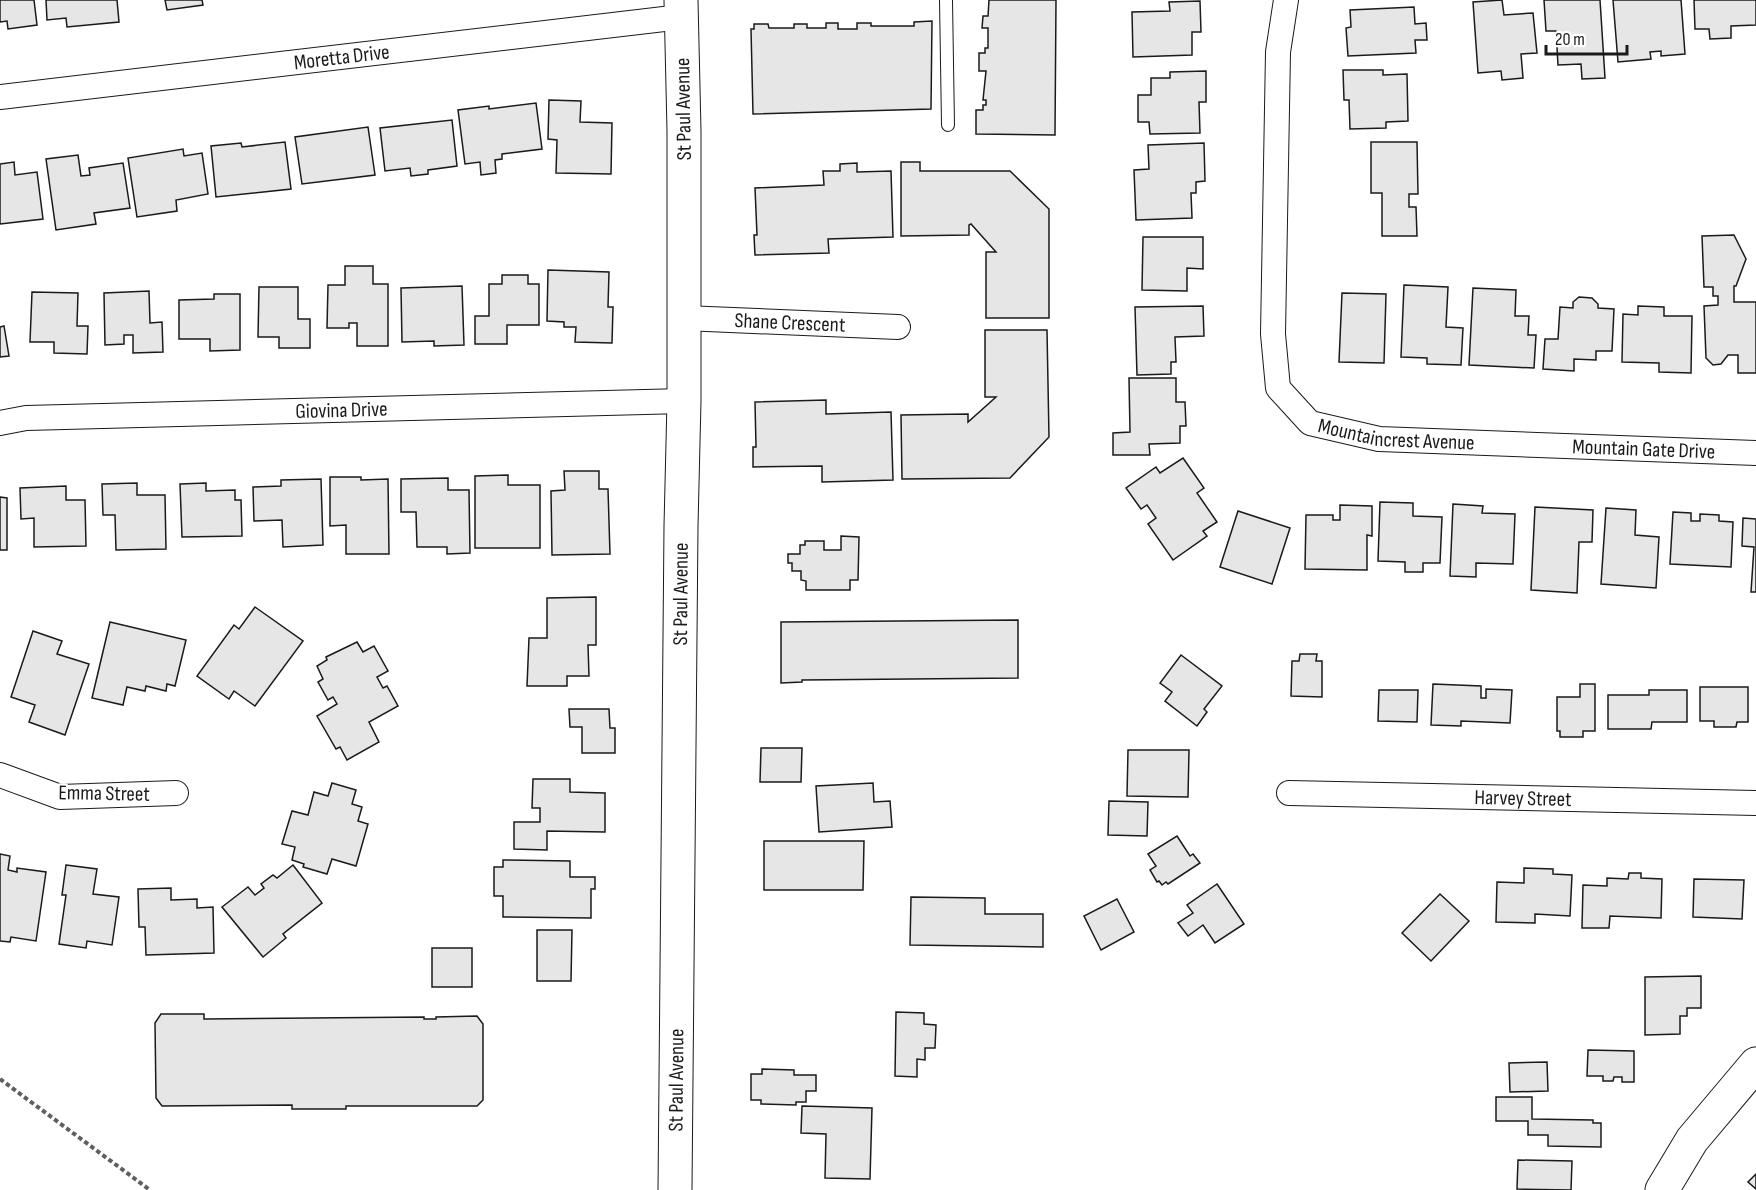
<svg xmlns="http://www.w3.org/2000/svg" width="1756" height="1190" viewBox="0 0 1756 1190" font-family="'Sofia Sans Condensed',sans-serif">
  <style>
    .building { fill: #e6e6e6; stroke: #1a1a1a; stroke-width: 1.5 }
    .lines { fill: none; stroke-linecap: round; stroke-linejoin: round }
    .lane-casing { stroke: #1a1a1a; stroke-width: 14 }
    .street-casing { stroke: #1a1a1a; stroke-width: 26 }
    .secondary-casing { stroke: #1a1a1a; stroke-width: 35 }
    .path { stroke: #5f5f5f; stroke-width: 4; stroke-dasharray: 4.5 3; stroke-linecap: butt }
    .lane { stroke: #fff; stroke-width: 12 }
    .street { stroke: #fff; stroke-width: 24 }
    .secondary { stroke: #fff; stroke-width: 33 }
    .labels { text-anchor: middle; stroke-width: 4.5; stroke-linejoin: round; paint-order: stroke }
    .street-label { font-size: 21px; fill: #1a1a1a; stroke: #fff }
  </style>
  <rect width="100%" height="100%" fill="#fff"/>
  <g class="building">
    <polygon points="0,0 34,0 37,25 8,29 7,21 0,22"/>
    <polygon points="46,0 117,0 119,22 67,27 66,18 47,20"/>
    <polygon points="165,0 202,0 203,5 167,10"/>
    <polygon points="989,0 1056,0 1055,135 976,134 976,110 983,110 983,105 986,105 986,100 983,100 986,71 979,71 979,53 985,53 985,48 988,48 988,28 982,28 983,16 988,16"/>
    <polygon points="1502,0 1504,15 1533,13 1537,53 1521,54 1523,78 1502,80 1501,71 1478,73 1473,2"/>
    <polygon points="1544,0 1600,0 1605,78 1582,79 1581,64 1558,65 1556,31 1546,31"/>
    <polygon points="1613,0 1681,0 1685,54 1661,56 1661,51 1650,52 1651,59 1618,62"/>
    <polygon points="1694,0 1756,0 1756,25 1731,26 1731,38 1710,39 1709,29 1695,29"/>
    <polygon points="1200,1 1201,32 1192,32 1192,55 1133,57 1132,12 1170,11 1169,2"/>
    <polygon points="1414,7 1415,24 1426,23 1427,40 1415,40 1416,53 1348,56 1346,28 1351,27 1350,10"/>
    <polygon points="932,21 931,109 753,114 751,29 754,29 754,24 768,24 769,28 794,28 794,24 807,24 807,28 826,28 826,23 838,23 838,29 857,29 857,23 871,23 871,26 914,26 914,22"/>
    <polygon points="1343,70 1383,70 1383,75 1407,74 1408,121 1386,122 1386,128 1350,129 1349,100 1344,100"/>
    <polygon points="1206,71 1206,102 1199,102 1200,133 1150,134 1149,122 1138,122 1138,95 1151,95 1151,78 1170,78 1170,72"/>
    <polygon points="549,100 581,101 580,122 612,123 611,174 556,173 557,140 548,139"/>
    <polygon points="536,103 542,149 502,154 502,159 495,160 496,173 481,175 480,162 465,164 458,110 489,106 489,109"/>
    <polygon points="452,120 457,166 428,170 428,174 411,176 410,168 385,171 380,128"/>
    <polygon points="368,127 375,175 302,184 295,137"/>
    <polygon points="285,142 291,189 216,197 211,146 241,143 242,147"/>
    <polygon points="1371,142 1417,142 1418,194 1409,194 1409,207 1416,207 1417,236 1382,236 1382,193 1371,193"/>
    <polygon points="1204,143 1205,181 1196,182 1196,193 1191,193 1192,218 1136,220 1134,170 1149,169 1148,145"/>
    <polygon points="183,149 184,156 202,153 208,194 176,200 177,211 137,217 128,158"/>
    <polygon points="78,155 81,176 90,175 89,168 123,163 130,208 94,213 96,224 56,230 46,159"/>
    <polygon points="14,162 15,175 37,172 43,219 0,224 0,164"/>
    <polygon points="901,162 920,162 920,171 1010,171 1049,209 1049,318 986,318 986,252 996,252 971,224 969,225 969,235 901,236"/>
    <polygon points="857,163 857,172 891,171 893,237 828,239 829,253 755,255 754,235 757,235 755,188 824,185 823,171 840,171 840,164"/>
    <polygon points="1734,235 1746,259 1736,286 1734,286 1734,302 1756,302 1756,373 1738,373 1738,355 1728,355 1721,364 1713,365 1706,358 1704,306 1718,305 1718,296 1713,296 1713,287 1704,287 1702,236"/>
    <polygon points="1143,237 1203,237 1203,269 1187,268 1187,291 1142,290"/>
    <polygon points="345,266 373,266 373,284 388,284 388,346 357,346 357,323 349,323 349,328 327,328 328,285 345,285"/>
    <polygon points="548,270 609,272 608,307 613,307 612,343 575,342 576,327 564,327 564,322 547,321"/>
    <polygon points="502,275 528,275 528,284 539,284 539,325 507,325 507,344 475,344 475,316 489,316 489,284 502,284"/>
    <polygon points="1404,285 1448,287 1446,327 1463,328 1461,365 1427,364 1427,358 1401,357"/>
    <polygon points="462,286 464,345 434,346 434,341 402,342 401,288"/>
    <polygon points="259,287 298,287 298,319 310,319 310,348 279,348 279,337 258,337"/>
    <polygon points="1473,288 1516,290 1515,316 1529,316 1528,335 1536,335 1534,368 1469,365"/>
    <polygon points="149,291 150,323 162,322 163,352 133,353 133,335 124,335 124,344 105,345 104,293"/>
    <polygon points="32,292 78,293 77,326 88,326 87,354 54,353 54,342 30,342"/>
    <polygon points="1342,293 1386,294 1384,363 1339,362"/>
    <polygon points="214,294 240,294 240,350 210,351 210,339 179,339 179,300 214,299"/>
    <polygon points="1579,297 1592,298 1598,304 1598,308 1614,309 1612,351 1596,351 1596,360 1574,359 1574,371 1543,369 1545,339 1558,339 1560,307 1573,308 1573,302"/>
    <polygon points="1203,306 1204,336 1175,337 1176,362 1171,362 1171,374 1137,375 1135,307"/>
    <polygon points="1638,306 1664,307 1664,316 1692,316 1691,373 1659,372 1659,363 1622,362 1623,314 1638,315"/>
    <polygon points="4,326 9,356 0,357 0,327"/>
    <polygon points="985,330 1047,330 1049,437 1010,478 902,479 901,415 968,414 968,422 996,397 985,397"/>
    <polygon points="1129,378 1176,378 1176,402 1185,402 1186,426 1180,426 1180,443 1149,444 1150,455 1113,455 1113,433 1130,432"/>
    <polygon points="826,400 826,414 891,412 893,480 822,482 822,466 753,467 753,447 756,447 755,402"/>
    <polygon points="1183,458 1204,488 1197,493 1217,522 1203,531 1207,536 1173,560 1148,524 1156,518 1147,505 1141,509 1126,488 1156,467 1160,473"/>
    <polygon points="564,471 599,471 599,489 608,489 610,554 552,555 551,491 565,490"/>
    <polygon points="508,475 508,485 540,485 540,548 475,548 475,476"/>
    <polygon points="330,477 361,477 361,480 388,479 389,554 346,554 346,525 330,526"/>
    <polygon points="448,478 448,490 469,490 470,553 447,554 447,547 417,547 416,512 401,512 401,479"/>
    <polygon points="321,479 323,545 283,547 282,520 254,521 253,487 281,486 281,480"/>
    <polygon points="137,483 137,495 165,495 166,549 116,550 115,515 103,515 102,484"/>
    <polygon points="206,483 206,491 235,490 235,500 241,500 242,536 182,537 180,484"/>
    <polygon points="66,486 66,500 85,500 86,546 34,547 34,518 21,519 20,488"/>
    <polygon points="0,497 7,498 7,550 0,550"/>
    <polygon points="1380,502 1413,503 1413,516 1442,517 1440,563 1423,563 1423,572 1405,572 1405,562 1378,561"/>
    <polygon points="1453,504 1483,506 1482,513 1515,514 1513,564 1476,563 1476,577 1450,576"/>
    <polygon points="1340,505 1372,506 1372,536 1367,535 1367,570 1305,569 1306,515 1333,515 1333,520 1340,520"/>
    <polygon points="1535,507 1593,510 1592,542 1579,542 1577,593 1531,590"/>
    <polygon points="1606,508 1636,510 1635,535 1659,537 1656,588 1601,584"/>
    <polygon points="1238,511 1290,528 1272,584 1220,567"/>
    <polygon points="1673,512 1691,513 1691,521 1700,521 1700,514 1719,515 1719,521 1733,522 1731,567 1670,564"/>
    <polygon points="1743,518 1756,519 1756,592 1751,592 1754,547 1742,546"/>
    <polygon points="841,536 859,537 858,580 850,580 850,590 806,590 806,581 801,580 801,571 792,571 792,563 788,563 788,554 800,554 800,545 805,545 805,541 824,541 824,550 841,550"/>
    <polygon points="596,597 596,645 588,645 589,676 567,676 567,686 527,686 529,638 547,638 547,598"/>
    <polygon points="255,607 303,641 255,706 234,691 229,699 197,676 234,625 239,629"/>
    <polygon points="1018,620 1018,678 802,680 802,682 781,683 781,622"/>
    <polygon points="110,622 186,640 175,686 167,684 166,691 146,686 145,691 127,687 123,705 92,698"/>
    <polygon points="33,631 62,641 57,654 89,664 65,735 29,722 35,705 11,697"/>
    <polygon points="357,642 363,652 374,646 388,671 377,677 383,688 387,686 398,706 369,722 379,742 347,760 340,747 336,749 317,716 337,704 333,697 328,700 318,682 323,679 317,666 327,660 326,657"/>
    <polygon points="1300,654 1317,654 1316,661 1322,661 1322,697 1291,696 1292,661 1299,661"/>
    <polygon points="1181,655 1222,686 1204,709 1207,712 1197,726 1165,701 1172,692 1160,683"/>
    <polygon points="1433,684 1481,686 1481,698 1486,698 1486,689 1512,690 1510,723 1461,721 1461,726 1431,725"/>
    <polygon points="1580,684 1595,684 1595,731 1583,731 1583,737 1560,737 1560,731 1557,731 1557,697 1580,697"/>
    <polygon points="1700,687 1748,687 1748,722 1737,722 1736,727 1714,727 1714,721 1700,721"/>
    <polygon points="1379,690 1418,690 1417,722 1378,721"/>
    <polygon points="1649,690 1687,690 1687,722 1652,722 1651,729 1608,729 1608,695 1649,695"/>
    <polygon points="569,709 609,709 610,728 615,728 615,753 582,753 582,727 570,727"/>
    <polygon points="761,748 802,748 801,782 760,782"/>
    <polygon points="1128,750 1189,750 1188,797 1127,796"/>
    <polygon points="533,779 570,779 570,792 605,793 605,832 547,831 547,850 514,849 514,822 540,822 540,808 532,808"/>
    <polygon points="332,783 356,790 352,804 362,807 358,821 368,824 356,866 332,859 327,874 303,867 304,864 292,860 295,847 282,844 292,811 308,815 314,792 328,796"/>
    <polygon points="873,783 874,802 890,801 892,827 819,832 816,786"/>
    <polygon points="1109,801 1148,802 1147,836 1108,835"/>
    <polygon points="1177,836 1190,856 1193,854 1200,863 1168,884 1166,882 1162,885 1159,881 1157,882 1150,870 1156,866 1148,854"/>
    <polygon points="764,841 864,841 863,890 764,890"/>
    <polygon points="0,854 10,856 8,870 17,872 17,868 46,872 36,941 11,937 10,942 0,941"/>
    <polygon points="503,860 570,861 570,877 595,877 595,889 591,889 591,918 503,917 503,896 494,896 494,867 503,867"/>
    <polygon points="66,865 97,869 93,894 119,897 112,945 87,941 86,948 59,944 66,895 62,895"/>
    <polygon points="293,865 322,903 283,934 286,938 263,957 222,907 248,887 255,895 264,888 261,884 273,875 277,878"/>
    <polygon points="1524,868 1553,869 1553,874 1572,875 1570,916 1535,914 1535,923 1496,922 1497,882 1524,883"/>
    <polygon points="1629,873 1641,873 1641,878 1662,879 1661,918 1610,916 1609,928 1582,928 1583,885 1607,886 1607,878 1628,879"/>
    <polygon points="1694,879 1744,880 1742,919 1693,917"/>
    <polygon points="1217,884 1244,924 1215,943 1203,925 1188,936 1178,923 1193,913 1187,905"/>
    <polygon points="171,888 171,900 197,899 197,908 213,907 214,953 146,955 145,927 139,927 138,889"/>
    <polygon points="1440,894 1469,921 1431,961 1402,933"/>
    <polygon points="911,897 985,898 985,914 1043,914 1043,947 910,945"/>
    <polygon points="1117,899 1134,932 1101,950 1084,916"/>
    <polygon points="537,930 572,930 571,981 537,981"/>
    <rect x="432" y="948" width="40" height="39"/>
    <polygon points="1701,976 1701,1008 1687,1008 1687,1016 1680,1016 1680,1034 1645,1035 1645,977"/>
    <polygon points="896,1012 924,1013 924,1024 936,1025 935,1048 925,1048 925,1060 917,1059 917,1077 895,1076"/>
    <polygon points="161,1014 204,1014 204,1019 424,1017 424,1019 436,1019 436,1017 477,1016 483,1024 483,1100 477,1106 346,1106 346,1109 292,1109 292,1105 162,1106 156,1098 155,1023"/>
    <polygon points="1588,1050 1634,1051 1634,1082 1622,1082 1622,1077 1614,1077 1613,1081 1603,1081 1603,1076 1587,1076"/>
    <polygon points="1547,1062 1548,1091 1510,1092 1509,1063"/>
    <polygon points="762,1069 794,1070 794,1075 816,1075 816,1091 806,1091 806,1102 796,1102 796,1105 761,1104 761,1100 751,1100 751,1074 762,1074"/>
    <polygon points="1496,1097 1532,1097 1532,1119 1593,1120 1593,1123 1601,1123 1601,1147 1548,1146 1548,1135 1528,1135 1528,1121 1496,1121"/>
    <polygon points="802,1106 872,1108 870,1179 825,1178 826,1134 801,1133"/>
    <polygon points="1518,1160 1572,1161 1571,1190 1517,1189"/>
    <polygon points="1756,1174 1756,1189 1748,1182"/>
  </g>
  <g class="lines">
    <g class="lane-casing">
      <polyline id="lane" points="946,0 948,125"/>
    </g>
    <g class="street-casing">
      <g id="street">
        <path id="s1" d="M 1286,0 L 1278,52 L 1273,334 L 1278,388 L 1310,423 L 1379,439 L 1756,453"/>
        <path id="s2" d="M 0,97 L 681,17"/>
        <path id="s3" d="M 684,318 L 898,327"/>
        <path id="s4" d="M 0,423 L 26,418 L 684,401"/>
        <polyline points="0,775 60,797 176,793"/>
        <path id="s5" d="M 1289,793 L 1756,803"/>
      </g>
    </g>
    <g class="secondary-casing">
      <g id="secondary">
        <path id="s6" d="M 675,1190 L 681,526 L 684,401 L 684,131 L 681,0"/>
        <polyline points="1662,1190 1692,1140 1756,1064"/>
      </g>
    </g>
    <polyline class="path" points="0,1079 150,1190"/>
    <use href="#lane" class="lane"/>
    <use href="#street" class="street"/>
    <use href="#secondary" class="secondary"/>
  </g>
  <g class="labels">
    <g class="street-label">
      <text dy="7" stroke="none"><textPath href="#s2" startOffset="344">Moretta Drive</textPath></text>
      <text transform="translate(683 109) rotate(-91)" y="7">St Paul Avenue</text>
      <text dy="7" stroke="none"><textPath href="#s3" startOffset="106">Shane Crescent</textPath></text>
      <text dy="7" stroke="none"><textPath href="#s4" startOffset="342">Giovina Drive</textPath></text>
      <text dy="7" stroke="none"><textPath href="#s1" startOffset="524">Mountaincrest Avenue</textPath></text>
      <text dy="7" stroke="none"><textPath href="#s1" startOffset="772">Mountain Gate Drive</textPath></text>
      <text dy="7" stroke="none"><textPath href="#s6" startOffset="596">St Paul Avenue</textPath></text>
      <text transform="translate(104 793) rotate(1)" y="7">Emma Street</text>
      <text dy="7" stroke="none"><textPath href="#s5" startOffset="234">Harvey Street</textPath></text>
      <text dy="7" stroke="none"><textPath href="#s6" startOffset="110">St Paul Avenue</textPath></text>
    </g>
  </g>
  <path d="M1546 45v9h81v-9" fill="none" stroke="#1a1a1a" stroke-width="3"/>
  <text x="1555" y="45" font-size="18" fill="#1a1a1a" stroke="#ffffff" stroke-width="4.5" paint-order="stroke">20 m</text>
</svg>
